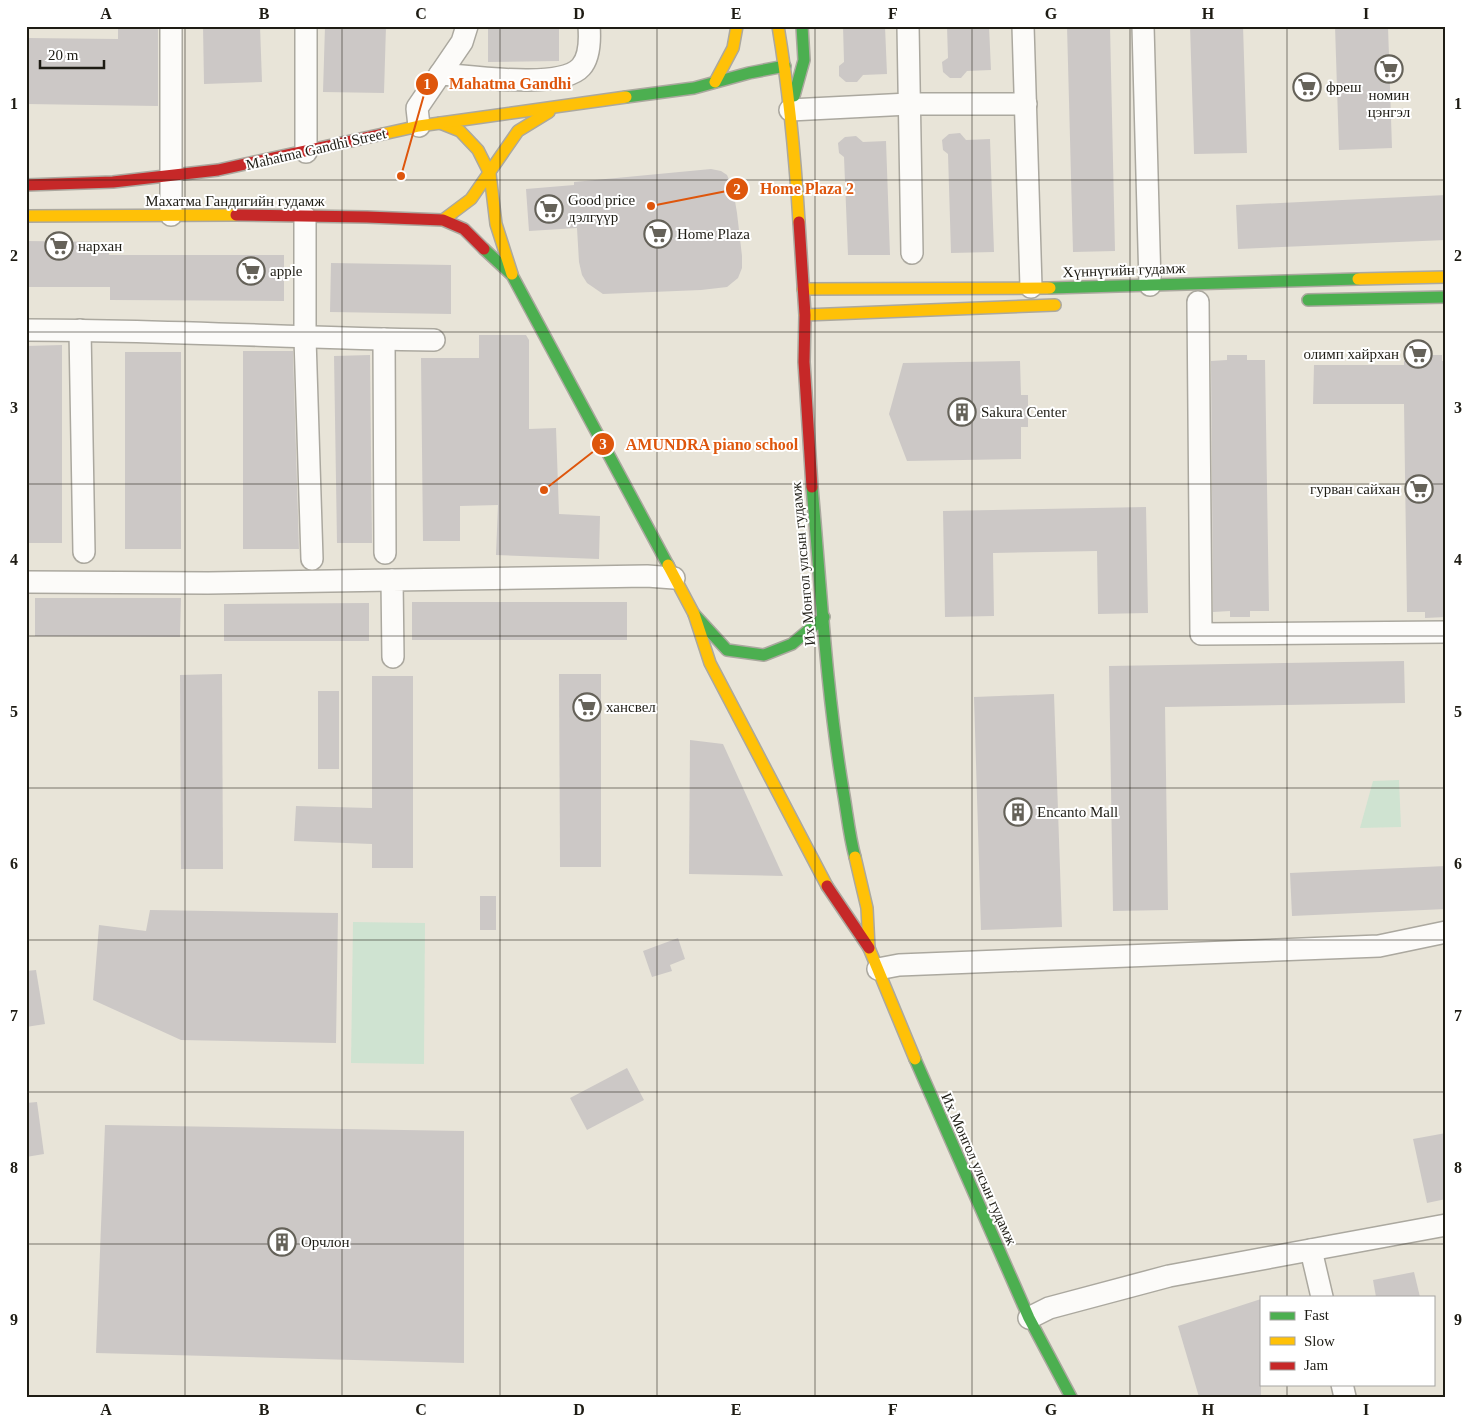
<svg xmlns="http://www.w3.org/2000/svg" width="1472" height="1423" viewBox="0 0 1472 1423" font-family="Georgia,serif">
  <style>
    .green { fill: #cfe3d1 }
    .building { fill: #ccc8c6 }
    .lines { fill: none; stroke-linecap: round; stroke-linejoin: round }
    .street-casing { stroke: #aba89f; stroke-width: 24 }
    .fast-casing { stroke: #aba89f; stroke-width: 14 }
    .slow-casing { stroke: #aba89f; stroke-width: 14 }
    .jam-casing { stroke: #aba89f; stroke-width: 14 }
    .street { stroke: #fcfbf9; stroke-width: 21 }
    .fast { stroke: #4caf50; stroke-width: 11 }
    .slow { stroke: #ffc107; stroke-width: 11 }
    .jam { stroke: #c62828; stroke-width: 11 }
    .grid { fill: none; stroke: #1e1c14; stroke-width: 1; stroke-opacity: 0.55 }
    .labels { text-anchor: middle; stroke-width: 4; stroke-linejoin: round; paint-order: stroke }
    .poi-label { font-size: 15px; fill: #1e1c14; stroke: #fff; text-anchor: start }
    .street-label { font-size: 15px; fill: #1e1c14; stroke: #fff }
    .leader { fill: none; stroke: #de560c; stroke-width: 2 }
    .callout-dot { fill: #de560c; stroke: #fff; stroke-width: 2 }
    .mark-label { font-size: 15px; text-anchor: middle; font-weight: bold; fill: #fff }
    .callout-label { font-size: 16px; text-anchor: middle; font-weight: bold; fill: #de560c; stroke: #fff; stroke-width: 4; stroke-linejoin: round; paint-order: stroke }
    .neatline { fill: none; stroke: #1e1c14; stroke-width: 2 }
    .grid-label { font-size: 16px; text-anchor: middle; font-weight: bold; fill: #1e1c14 }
  </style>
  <rect width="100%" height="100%" fill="#e8e4d8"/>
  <g class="green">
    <polygon points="1399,780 1401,827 1360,828 1373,781"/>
    <polygon points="353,922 425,923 424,1064 351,1063"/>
  </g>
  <g class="building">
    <polygon points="118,26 158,26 158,106 27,104 28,38 118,39"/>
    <polygon points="203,26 260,26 262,82 204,84"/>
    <polygon points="325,26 386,26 384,93 323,92"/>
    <polygon points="488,26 559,26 559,61 488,62"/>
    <polygon points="843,26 885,26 887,74 863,75 857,82 846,82 839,76 839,66 844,62"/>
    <polygon points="947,26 989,26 991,70 967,71 961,78 950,78 943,72 942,62 948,58"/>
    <polygon points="1067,26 1110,26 1115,251 1073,252"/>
    <polygon points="1190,26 1243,26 1247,153 1194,154"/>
    <polygon points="1335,26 1388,26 1392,148 1339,150"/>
    <polygon points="960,133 966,140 990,139 994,252 951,253 948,154 943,150 942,140 949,134"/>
    <polygon points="856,136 863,142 886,141 890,255 848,255 844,157 839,153 838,143 845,137"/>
    <polygon points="711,169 721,171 727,175 733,189 737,213 742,256 742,268 738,278 727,287 701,290 603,294 587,283 582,275 579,262 577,228 529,231 526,189 574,185 574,182"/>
    <polygon points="1446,195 1446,240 1238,249 1236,205"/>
    <polygon points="26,241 109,242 109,255 284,255 284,301 110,300 110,287 26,287"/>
    <polygon points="331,263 451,265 451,314 330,312"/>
    <polygon points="479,335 526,335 529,340 529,429 556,428 559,514 600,516 599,559 496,555 498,505 460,506 460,541 423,541 421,358 479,358"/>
    <polygon points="62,345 62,543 26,543 26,346"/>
    <polygon points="243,351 293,351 299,549 243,549"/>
    <rect x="125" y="352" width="56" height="197"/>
    <polygon points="370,355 372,543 337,543 334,356"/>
    <polygon points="1227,355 1247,355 1247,360 1265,360 1269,611 1250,611 1250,617 1230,617 1230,611 1213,612 1211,361 1227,360"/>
    <polygon points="1423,355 1442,355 1442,361 1446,361 1446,617 1425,618 1425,612 1407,612 1404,404 1313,404 1314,365 1404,365 1404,361 1423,361"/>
    <polygon points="1020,361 1021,395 1028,395 1028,427 1021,427 1021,459 907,461 889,414 903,363"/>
    <polygon points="1146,507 1148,613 1098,614 1097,551 993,553 994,616 945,617 943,511"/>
    <polygon points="35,598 181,598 180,637 35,636"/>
    <rect x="412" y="602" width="215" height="38"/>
    <polygon points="369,603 369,641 224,641 224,604"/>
    <polygon points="1404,661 1405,703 1165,707 1168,910 1113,911 1109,666"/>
    <polygon points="222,674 223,869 181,869 180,675"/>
    <polygon points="559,674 601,674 601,867 560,867"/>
    <polygon points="372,676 413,676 413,868 372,868 372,844 294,841 296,806 372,808"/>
    <rect x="318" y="691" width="21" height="78"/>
    <polygon points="1054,694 1062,927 981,930 974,697"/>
    <polygon points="690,740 723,744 783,876 689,874"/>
    <polygon points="1446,866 1446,909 1292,916 1290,873"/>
    <rect x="480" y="896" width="16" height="34"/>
    <polygon points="150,910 338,913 336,1043 181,1040 93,1000 99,925 146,931"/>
    <polygon points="678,938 685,959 670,965 672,971 652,977 643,951"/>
    <polygon points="36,970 45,1024 26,1027 26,971"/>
    <polygon points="627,1068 644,1100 587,1130 570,1098"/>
    <polygon points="37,1102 44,1154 26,1157 26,1103"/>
    <polygon points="105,1125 464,1131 464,1363 96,1353"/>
    <polygon points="1446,1133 1446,1199 1427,1203 1413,1139"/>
    <polygon points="1414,1272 1420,1297 1376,1297 1373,1280"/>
    <polygon points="1261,1299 1261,1397 1199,1397 1178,1326"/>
  </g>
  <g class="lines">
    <g class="street-casing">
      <g id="street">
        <polyline points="171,26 171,215"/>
        <polyline points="908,26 912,253"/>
        <polyline points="1023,26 1031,287"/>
        <polyline points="1143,26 1150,285"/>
        <path d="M 440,74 C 470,76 561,90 581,67 C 590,57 590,39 589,26"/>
        <polyline points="790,110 909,104 1026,104"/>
        <polyline points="419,126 417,108 462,42 467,26"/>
        <polyline points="306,152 306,26"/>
        <polyline points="305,217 305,338 312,559"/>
        <polyline points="1198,302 1201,634 1446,632"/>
        <path d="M 26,330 C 162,330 298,338 434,340"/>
        <polyline points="80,330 84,552"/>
        <polyline points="384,339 385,553"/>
        <polyline points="26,582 208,583 392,580"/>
        <polyline points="393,657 392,580 647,576 674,578"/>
        <polyline points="878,969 899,965 1379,946 1446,932"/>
        <polyline points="1311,1250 1322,1297"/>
        <polyline points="1029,1318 1049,1308 1169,1276 1446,1225"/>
        <polyline points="1342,1384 1345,1397"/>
      </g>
    </g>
    <g class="fast-casing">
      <g id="fast">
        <polyline points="794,96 804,60 802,26"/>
        <polyline points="626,97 694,88 749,73 785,66"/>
        <polyline points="484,249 512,275 668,565"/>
        <polyline points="1050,288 1358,279"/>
        <polyline points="1308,300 1446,297"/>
        <path d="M 812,487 C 821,588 826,689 843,790 C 847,812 849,835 855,857"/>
        <polyline points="694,614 727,650 764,655 792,644 824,617"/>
        <polyline points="915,1059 1029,1318 1071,1397"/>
      </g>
    </g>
    <g class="slow-casing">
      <g id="slow">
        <path d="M 778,26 C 789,91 795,156 799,222"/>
        <polyline points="715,82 733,48 737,26"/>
        <polyline points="440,123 460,131 478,150 490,174 496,224 512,274"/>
        <polyline points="383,134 419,126 626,97"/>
        <polyline points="26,216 236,215"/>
        <polyline points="443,220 471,199 518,131 549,112"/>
        <polyline points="1358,279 1446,277"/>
        <polyline points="803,289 1050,288"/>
        <polyline points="805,315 1055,305"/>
        <polyline points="668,565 694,614 710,663 827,886"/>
        <polyline points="855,857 867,908 869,948 915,1059"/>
      </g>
    </g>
    <g class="jam-casing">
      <g id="jam">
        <polyline points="26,185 113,182 218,170 383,134"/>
        <polyline points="236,215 367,217 443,220 464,229 484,249"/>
        <polyline points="799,222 805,315 804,362 812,487"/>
        <polyline points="827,886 869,948"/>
      </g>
    </g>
    <use href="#street" class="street"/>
    <use href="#fast" class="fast"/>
    <use href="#slow" class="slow"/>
    <use href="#jam" class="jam"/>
  </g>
  <path class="grid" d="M 185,26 L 185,1397M 342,26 L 342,1397M 500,26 L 500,1397M 657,26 L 657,1397M 815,26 L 815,1397M 972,26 L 972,1397M 1130,26 L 1130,1397M 1287,26 L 1287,1297M 26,180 L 1446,180M 26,332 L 1446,332M 26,484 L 1446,484M 26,636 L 1446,636M 26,788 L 1446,788M 26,940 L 1446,940M 26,1092 L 1446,1092M 26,1244 L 1446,1244M 1287,1384 L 1287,1397"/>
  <defs>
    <g id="supermarket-ring" transform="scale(1.4375)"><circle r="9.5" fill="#fff" stroke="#656259" stroke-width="1.5"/><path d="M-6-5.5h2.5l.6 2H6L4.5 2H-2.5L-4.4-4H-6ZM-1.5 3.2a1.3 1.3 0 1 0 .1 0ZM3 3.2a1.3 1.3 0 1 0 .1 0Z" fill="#656259"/></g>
    <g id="building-ring" transform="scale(1.4375)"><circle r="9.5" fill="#fff" stroke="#656259" stroke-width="1.5"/><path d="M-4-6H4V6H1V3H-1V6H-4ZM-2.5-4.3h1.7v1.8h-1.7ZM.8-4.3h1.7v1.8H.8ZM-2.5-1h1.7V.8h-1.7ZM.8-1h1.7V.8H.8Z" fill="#656259"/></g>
  </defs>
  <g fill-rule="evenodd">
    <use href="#supermarket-ring" x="1389" y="69"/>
    <use href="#supermarket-ring" x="1307" y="87"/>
    <use href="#supermarket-ring" x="549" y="209"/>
    <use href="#supermarket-ring" x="658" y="234"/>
    <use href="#supermarket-ring" x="59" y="246"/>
    <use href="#supermarket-ring" x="251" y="271"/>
    <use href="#supermarket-ring" x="1418" y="354"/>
    <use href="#building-ring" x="962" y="412"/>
    <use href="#supermarket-ring" x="1419" y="489"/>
    <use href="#supermarket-ring" x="587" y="707"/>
    <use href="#building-ring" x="1018" y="812"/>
    <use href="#building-ring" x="282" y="1242"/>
  </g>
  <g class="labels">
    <g class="poi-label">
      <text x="1326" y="92">фреш</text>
      <text x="1389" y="100" text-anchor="middle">номин<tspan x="1389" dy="17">цэнгэл</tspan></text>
      <text x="568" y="205">Good price<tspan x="568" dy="17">дэлгүүр</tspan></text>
      <text x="677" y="239">Home Plaza</text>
      <text x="78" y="251">нархан</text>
      <text x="270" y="276">apple</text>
      <text x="1399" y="359" text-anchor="end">олимп хайрхан</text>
      <text x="981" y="417">Sakura Center</text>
      <text x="1400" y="494" text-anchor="end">гурван сайхан</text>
      <text x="606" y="712">хансвел</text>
      <text x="1037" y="817">Encanto Mall</text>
      <text x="301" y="1247">Орчлон</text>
    </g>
    <g class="street-label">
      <text transform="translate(316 149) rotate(-13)" y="5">Mahatma Gandhi Street</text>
      <text x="235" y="206">Махатма Гандигийн гудамж</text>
      <text transform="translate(1124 270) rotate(-2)" y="5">Хүннүгийн гудамж</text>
      <text transform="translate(803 564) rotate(-95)" y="5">Их Монгол улсын гудамж</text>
      <text transform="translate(979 1169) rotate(66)" y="5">Их Монгол улсын гудамж</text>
    </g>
  </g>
  <path class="leader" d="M401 176L427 84M651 206L737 189M544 490L603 444"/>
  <g class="callout-dot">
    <circle cx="401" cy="176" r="5"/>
    <circle cx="651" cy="206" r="5"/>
    <circle cx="544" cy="490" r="5"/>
    <circle cx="427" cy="84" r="12"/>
    <circle cx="737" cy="189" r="12"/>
    <circle cx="603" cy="444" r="12"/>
  </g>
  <g class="mark-label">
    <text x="427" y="89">1</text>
    <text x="737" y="194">2</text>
    <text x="603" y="449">3</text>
  </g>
  <g class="callout-label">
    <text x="510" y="89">Mahatma Gandhi</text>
    <text x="807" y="194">Home Plaza 2</text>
    <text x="712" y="450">AMUNDRA piano school</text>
  </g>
  <rect width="1472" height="1423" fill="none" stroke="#ffffff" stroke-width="55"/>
  <rect x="1260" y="1296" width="175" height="90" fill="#ffffff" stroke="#a5a4a1"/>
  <rect x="1270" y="1312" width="25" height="8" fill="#4caf50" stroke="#a5a4a1"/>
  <text x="1304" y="1320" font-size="15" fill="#1e1c14">Fast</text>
  <rect x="1270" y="1337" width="25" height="8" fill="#ffc107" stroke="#a5a4a1"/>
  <text x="1304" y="1346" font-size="15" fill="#1e1c14">Slow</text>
  <rect x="1270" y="1362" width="25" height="8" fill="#c62828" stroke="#a5a4a1"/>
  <text x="1304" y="1370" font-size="15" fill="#1e1c14">Jam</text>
  <path d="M40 60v8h64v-8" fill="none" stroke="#1e1c14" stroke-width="2.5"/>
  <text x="48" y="60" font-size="15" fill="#1e1c14" stroke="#ffffff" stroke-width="4" paint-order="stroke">20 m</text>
  <rect x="28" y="28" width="1416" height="1368" class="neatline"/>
  <g class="grid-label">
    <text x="106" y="19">A</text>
    <text x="264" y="19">B</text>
    <text x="421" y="19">C</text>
    <text x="579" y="19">D</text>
    <text x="736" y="19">E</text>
    <text x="893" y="19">F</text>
    <text x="1051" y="19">G</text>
    <text x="1208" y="19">H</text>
    <text x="1366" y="19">I</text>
    <text x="14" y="109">1</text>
    <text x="1458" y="109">1</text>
    <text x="14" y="261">2</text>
    <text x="1458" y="261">2</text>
    <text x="14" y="413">3</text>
    <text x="1458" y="413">3</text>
    <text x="14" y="565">4</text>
    <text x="1458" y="565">4</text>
    <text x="14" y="717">5</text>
    <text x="1458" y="717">5</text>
    <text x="14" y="869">6</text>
    <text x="1458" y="869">6</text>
    <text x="14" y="1021">7</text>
    <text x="1458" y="1021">7</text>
    <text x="14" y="1173">8</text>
    <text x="1458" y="1173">8</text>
    <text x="14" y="1325">9</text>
    <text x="1458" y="1325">9</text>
    <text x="106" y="1415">A</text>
    <text x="264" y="1415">B</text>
    <text x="421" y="1415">C</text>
    <text x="579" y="1415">D</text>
    <text x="736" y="1415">E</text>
    <text x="893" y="1415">F</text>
    <text x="1051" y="1415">G</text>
    <text x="1208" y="1415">H</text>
    <text x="1366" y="1415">I</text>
  </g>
</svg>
